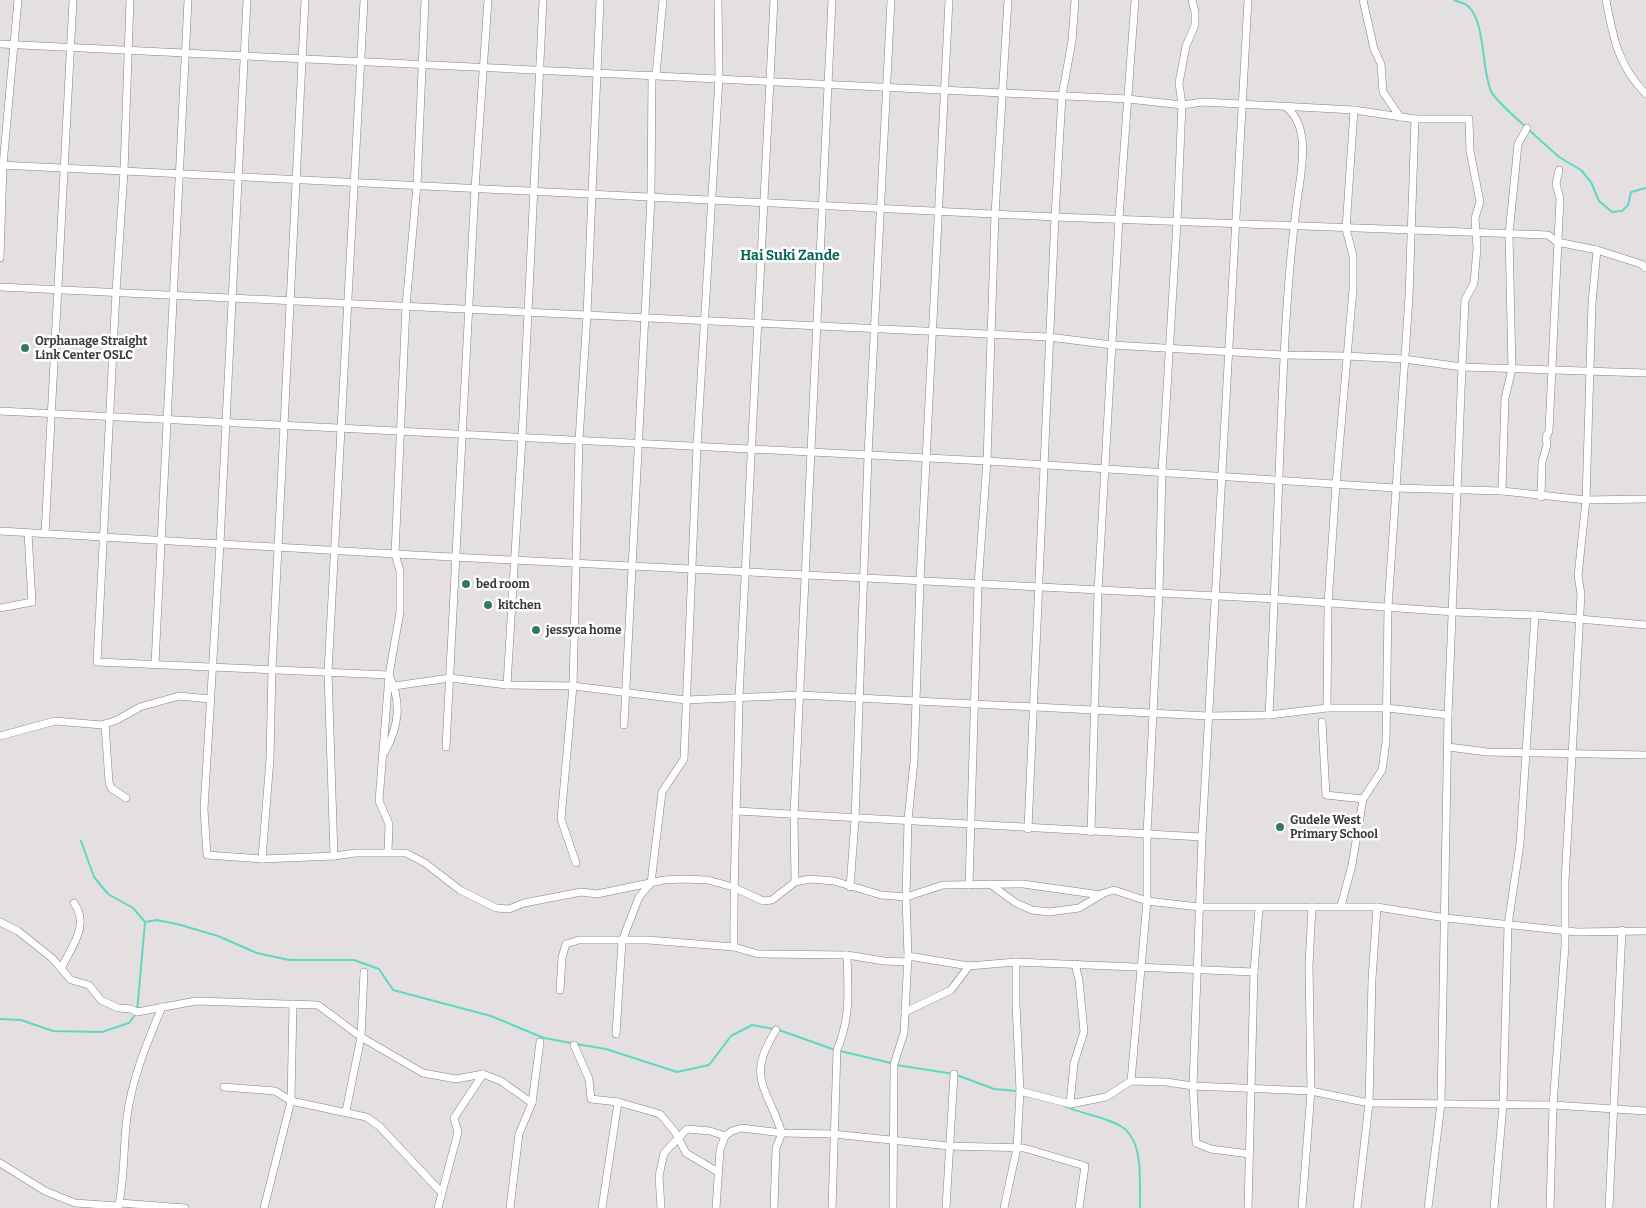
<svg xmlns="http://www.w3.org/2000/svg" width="1646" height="1208" viewBox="0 0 1646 1208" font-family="Bitter,serif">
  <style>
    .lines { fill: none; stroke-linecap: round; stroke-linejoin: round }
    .stream { stroke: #5ed8c2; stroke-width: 2 }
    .minor-casing { stroke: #848182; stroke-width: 8 }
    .minor { stroke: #fff; stroke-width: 7 }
    .poi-dot { fill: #33786b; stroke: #fff; stroke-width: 2 }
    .labels { text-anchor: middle; stroke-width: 5; stroke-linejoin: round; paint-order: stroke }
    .poi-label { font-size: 12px; font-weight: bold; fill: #3c3a3b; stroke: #fff; text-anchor: start }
    .neighbourhood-label { font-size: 14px; font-weight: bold; fill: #086457; stroke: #fff }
  </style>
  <rect width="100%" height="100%" fill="#e4e0e1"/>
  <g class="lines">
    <g class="stream">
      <path d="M 1454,0 C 1458,2 1465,3 1468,6 C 1486,23 1481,68 1491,91 C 1495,100 1517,119 1526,127"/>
      <polyline points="1529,130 1559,157 1581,170 1591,182 1599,201 1612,212 1622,211 1628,205 1631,192 1646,188"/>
      <polyline points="81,841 94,877 108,894 133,908 145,922"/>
      <polyline points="0,1019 21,1020 53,1031 102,1032 129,1023 137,1012 145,922 157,920 177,924 218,936 257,953 289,960 354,960 379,969 393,990 491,1016 544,1038 571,1043"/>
      <polyline points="779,1030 835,1050"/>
      <polyline points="576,1044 606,1049 677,1072 709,1065 731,1036 752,1025 774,1029"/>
      <polyline points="840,1051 891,1063"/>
      <polyline points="896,1065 954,1074 994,1089 1017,1091"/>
      <path d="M 1060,1104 C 1078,1114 1106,1116 1122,1127 C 1145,1142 1139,1185 1140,1208"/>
    </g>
    <g class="minor-casing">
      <g id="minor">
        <path d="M 130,0 L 124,171 L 116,292 L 97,662 L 389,675 C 402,703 399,725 385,752"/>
        <polyline points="247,0 220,543 204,809 207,855 262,859 334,856 356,853 406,853 425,863 460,890 496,908 509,909 524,903 581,892 597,894 664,880 682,879 708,880 733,887 763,901 772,900 795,882 810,879 834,881 881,895 906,897 943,885 1023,884 1101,895"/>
        <polyline points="543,0 522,437 507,685 573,686 686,700 800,695 1208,716 1269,715 1327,708 1387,708 1448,715"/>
        <polyline points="1248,0 1202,837 1193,1086 1196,1143 1211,1149 1249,1154"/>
        <polyline points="1363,0 1374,49 1381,64 1383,92 1400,117"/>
        <path d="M 1606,0 C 1613,37 1618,66 1646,94"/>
        <polyline points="0,44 1128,99 1182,105 1203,102 1354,110 1415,119 1469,119 1470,151 1480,202 1475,218 1477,248 1474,283 1465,300 1462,367 1448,715 1441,1104 1428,1208"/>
        <polyline points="656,75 663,0"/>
        <polyline points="0,165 1055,217 1548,235 1557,242 1597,250 1641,264 1646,268"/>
        <polyline points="0,258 3,165 18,0"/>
        <polyline points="0,287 1049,337 1112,345 1284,355 1346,356 1404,359 1462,367 1646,373"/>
        <polyline points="0,411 987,461 1395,488 1502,491 1586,500 1646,499"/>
        <polyline points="1502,491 1505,398 1512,369 1509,234 1518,144 1527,128"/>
        <polyline points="1541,497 1542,462 1547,445 1546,437 1549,431 1560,199 1556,184 1559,170"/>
        <polyline points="0,531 395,554 1275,599 1454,612 1535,615 1646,625"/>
        <polyline points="45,534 73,0"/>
        <polyline points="0,608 32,602 28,533"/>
        <polyline points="155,664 188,0"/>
        <polyline points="394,686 450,678 507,685"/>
        <polyline points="1327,708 1328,604 1336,484 1353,289 1353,256 1346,229 1354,110"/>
        <path d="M 1269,715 C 1274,618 1277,522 1281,425 C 1284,353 1287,281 1296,210 C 1299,179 1314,129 1286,107"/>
        <polyline points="1322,722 1326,795 1363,799"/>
        <polyline points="105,724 109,782 111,788 126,798"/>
        <polyline points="624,725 651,197 652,75"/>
        <polyline points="0,736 55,721 102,725 117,720 140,707 179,696 210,699"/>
        <polyline points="446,747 475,188 488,0"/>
        <polyline points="1448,747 1487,752 1646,755"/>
        <polyline points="736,811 1202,837"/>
        <polyline points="1028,829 1055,217 1062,96 1072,41 1075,0"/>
        <polyline points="1091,832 1098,591 1119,218 1135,0"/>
        <polyline points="388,852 389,824 379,801 389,675 400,612 400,571 395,554 406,306 417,185 425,0"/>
        <polyline points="334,856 328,672 364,0"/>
        <polyline points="262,859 270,759 272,669 305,0"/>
        <polyline points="576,863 561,819 573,686 579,440 587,315 600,0"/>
        <polyline points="795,882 794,815 832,0"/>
        <polyline points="990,884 1016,903 1032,910 1049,912 1079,908 1104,893 1114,890 1147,901 1199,907 1377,907 1446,918 1577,932 1646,931"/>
        <polyline points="969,885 978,585 987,461 995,214 1008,0"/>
        <polyline points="850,887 855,820 868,455 891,0"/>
        <polyline points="1341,906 1352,865 1363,799 1382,770 1386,742 1388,607 1409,297 1415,119"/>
        <polyline points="0,922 18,931 52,958 71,980 89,985 101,1000 118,1008 131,1009 137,1012 196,1001 318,1005 361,1037 423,1073 456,1079 483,1074 501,1081 532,1103"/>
        <path d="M 734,947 C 733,863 738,781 739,697 L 774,0"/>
        <polyline points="908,956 969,966 1016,962 1254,972"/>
        <path d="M 62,967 C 72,946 90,925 74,903"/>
        <polyline points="560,990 562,957 566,944 579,940 648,940 734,947 758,954 847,955 884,961 908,962"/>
        <polyline points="905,1012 951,990 969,966"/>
        <polyline points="616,1034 622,941 639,897 651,883 662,792 684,759 697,446 719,78 718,0"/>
        <polyline points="574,1045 589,1079 591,1099 618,1102 660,1114 675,1132 686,1153 718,1172"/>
        <polyline points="1131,1081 1147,901 1147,834 1159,593 1162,472 1177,222 1182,105 1179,83 1186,46 1195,25 1195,12 1192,0"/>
        <polyline points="224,1087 275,1091 291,1101 366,1117 379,1126 441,1192"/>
        <polyline points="1020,1091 1070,1104 1106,1097 1131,1081 1166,1082 1193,1086 1311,1091 1369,1103 1553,1105 1646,1111"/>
        <polyline points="1070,1104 1074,1063 1084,1032 1079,980 1075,964"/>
        <polyline points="346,1111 361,1037 364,972"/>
        <polyline points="0,1163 45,1191 75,1203 118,1206"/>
        <polyline points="120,1203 185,1208"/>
        <path d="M 118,1208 C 125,1179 123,1147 127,1117 C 132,1078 147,1043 162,1007"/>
        <polyline points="264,1208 291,1101 293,1004"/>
        <polyline points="438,1208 458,1132 454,1118 483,1074"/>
        <polyline points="510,1208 519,1134 532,1103 540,1042"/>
        <polyline points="602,1208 618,1102"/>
        <polyline points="661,1208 659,1176 664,1153 687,1129 710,1131 725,1136"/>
        <polyline points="716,1208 720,1150 725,1136 732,1131 742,1128 782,1133 833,1134 949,1146 1024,1148 1085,1166 1079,1208"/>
        <path d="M 774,1208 L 776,1148 L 782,1133 C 766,1085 746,1078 776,1030"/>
        <path d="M 832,1208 L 837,1050 C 851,1017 848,990 847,955"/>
        <polyline points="893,1208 894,1064 904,1033 908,956 906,897 908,820 914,761 920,581 949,0"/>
        <polyline points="946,1208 954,1074"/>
        <polyline points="1004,1208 1017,1148 1020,1091 1016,1004 1016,962"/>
        <polyline points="1248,1208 1254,972 1259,908"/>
        <polyline points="1302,1208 1311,1091 1309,965 1312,907"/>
        <polyline points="1357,1208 1369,1103 1372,979 1377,907"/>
        <polyline points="1494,1208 1503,1105 1508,925 1520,844 1535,615"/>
        <polyline points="1550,1208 1553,1105 1565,946 1565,881 1581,594 1578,576 1586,500 1592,303 1597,250"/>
        <polyline points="1609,1208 1622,930"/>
      </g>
    </g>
    <use href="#minor" class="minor"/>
  </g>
  <g class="poi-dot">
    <circle cx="25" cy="348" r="5"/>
    <circle cx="466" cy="584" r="5"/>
    <circle cx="488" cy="605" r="5"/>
    <circle cx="536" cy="630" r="5"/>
    <circle cx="1280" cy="827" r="5"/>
  </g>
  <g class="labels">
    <g class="poi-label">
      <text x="35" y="345">Orphanage Straight<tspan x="35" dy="14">Link Center OSLC</tspan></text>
      <text x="476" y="588">bed room</text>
      <text x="498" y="609">kitchen</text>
      <text x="546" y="634">jessyca home</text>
      <text x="1290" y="824">Gudele West<tspan x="1290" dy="14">Primary School</tspan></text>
    </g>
    <g class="neighbourhood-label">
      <text x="790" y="260">Hai Suki Zande</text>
    </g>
  </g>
</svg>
